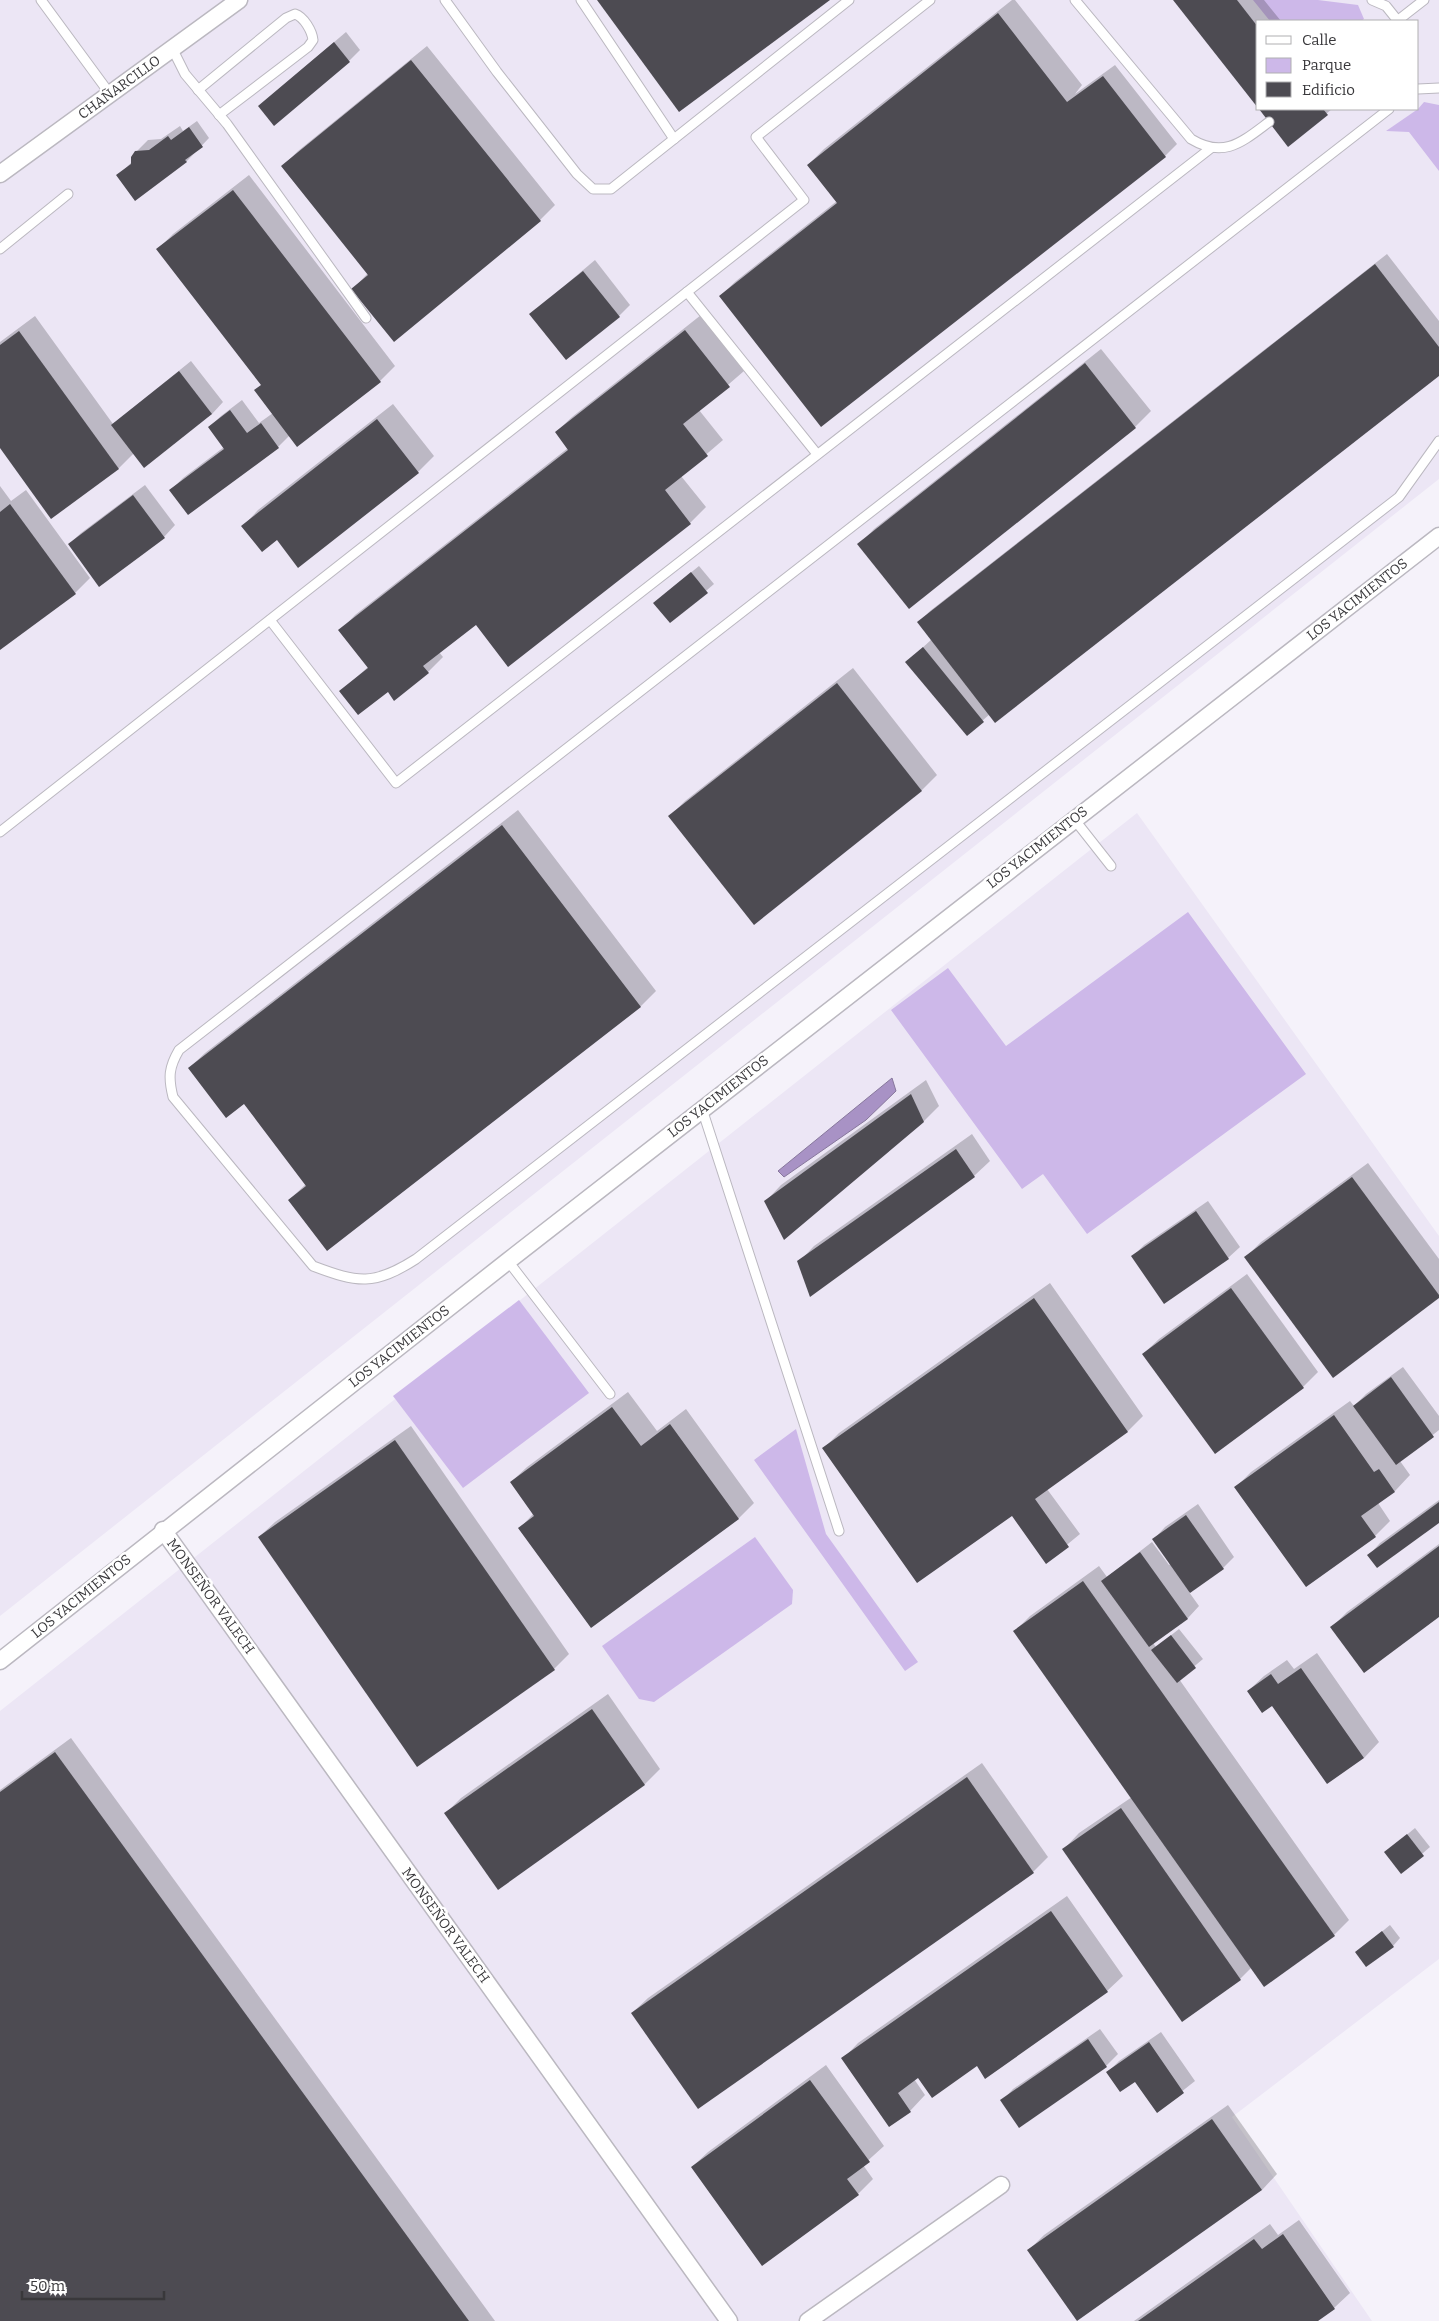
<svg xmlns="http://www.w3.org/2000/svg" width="1439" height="2321" viewBox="0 0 1439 2321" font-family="Bitter,serif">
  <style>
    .built { fill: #ece6f5; fill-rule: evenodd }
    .green { fill: #cdb8e9 }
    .water { fill: #a892c5; stroke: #87779c }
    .shadow { fill: #0003 }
    .building { fill: #4d4b52 }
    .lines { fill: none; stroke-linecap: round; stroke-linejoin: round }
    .service-casing { stroke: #bbb8c0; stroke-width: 11 }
    .minor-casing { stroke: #bbb8c0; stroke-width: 19 }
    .service { stroke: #fff; stroke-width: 9 }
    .minor { stroke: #fff; stroke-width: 16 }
    .labels { text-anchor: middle; stroke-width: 5; stroke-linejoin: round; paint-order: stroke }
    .street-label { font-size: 14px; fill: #39383b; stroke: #fff }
  </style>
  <rect width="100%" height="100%" fill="#f5f2fa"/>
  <g class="built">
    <path d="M 0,0 L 1439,0 L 1439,479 L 0,1616 ZM 1258,21 L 1418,21 L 1418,109 L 1258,109 Z"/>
    <polygon points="1137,813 1439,1236 1439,1959 1232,2117 1372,2321 0,2321 0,1711"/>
  </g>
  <g class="green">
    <polygon points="1253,0 1318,0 1358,5 1364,19 1361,21 1270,21"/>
    <polygon points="1424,102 1439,105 1439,171 1409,132 1386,131 1418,109"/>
    <polygon points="1188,912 1306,1074 1087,1234 1043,1174 1022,1189 891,1010 948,968 1006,1046"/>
    <polygon points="519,1300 589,1393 463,1488 393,1396"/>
    <polygon points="796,1429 826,1534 918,1662 905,1671 754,1460"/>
    <polygon points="755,1537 793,1590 792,1604 654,1702 639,1699 602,1646"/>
  </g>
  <polygon class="water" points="892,1078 896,1091 866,1120 784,1177 778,1171"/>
  <g class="shadow">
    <polygon points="1012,0 1015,0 1082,85 1075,94 1115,65 1177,144 1165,156 822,425 720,296 736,281 837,201 808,165 824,149"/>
    <polygon points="1174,0 1264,0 1281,21 1258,21 1258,106"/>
    <polygon points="346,32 360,50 349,61 259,106"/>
    <polygon points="427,46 555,205 540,220 353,289 368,273 282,167 298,151"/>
    <polygon points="1260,109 1332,109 1288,145"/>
    <polygon points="197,121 209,138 186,162 118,175 132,162 136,152 148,140 161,139 180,126 183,131"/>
    <polygon points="249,175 395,366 380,381 290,435 278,447 171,490 183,478 224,447 209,427 221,416 242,400 259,423 273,413 262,384 158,249 173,234"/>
    <polygon points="1387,254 1439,321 1439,374 990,714 967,734 907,662 932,639 919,622 930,611"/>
    <polygon points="595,260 630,305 619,316 531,314"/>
    <polygon points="701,315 744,371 699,410 723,440 681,476 706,507 690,523 509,665 476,623 439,652 443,657 428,672 388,690 341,691 368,667 340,631 355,615 568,448 556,432 572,417"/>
    <polygon points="35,316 113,424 191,361 223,402 212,414 134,453 119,468 51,517 0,446 0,342"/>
    <polygon points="1101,349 1151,411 1135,427 909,607 859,545 874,529"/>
    <polygon points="393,404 434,456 418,472 299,566 277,539 243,526 258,510"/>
    <polygon points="145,485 175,525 164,537 69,544 81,533"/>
    <polygon points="0,486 11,501 26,490 90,578 75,593 0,648"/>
    <polygon points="699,566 714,584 670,622 662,596"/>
    <polygon points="853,668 937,775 921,791 670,816 685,801"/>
    <polygon points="518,810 656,991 641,1006 327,1249 289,1200 306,1184 244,1103 189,1068 205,1053"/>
    <polygon points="926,1080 939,1106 924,1121 766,1201 781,1185"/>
    <polygon points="972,1134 990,1161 974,1176 799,1262 814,1246"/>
    <polygon points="1368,1163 1439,1259 1439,1297 1246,1257 1261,1242"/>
    <polygon points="1208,1201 1240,1247 1228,1258 1133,1256 1144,1245"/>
    <polygon points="1247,1274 1318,1372 1303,1387 1143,1354 1159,1339"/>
    <polygon points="1050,1283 1143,1416 1128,1431 1047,1489 1080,1534 1046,1562 1014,1516 824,1448 839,1433"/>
    <polygon points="1403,1367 1439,1416 1439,1430 1400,1461 1410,1475 1395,1491 1378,1503 1390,1521 1375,1536 1236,1487 1251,1472 1350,1401 1354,1406 1366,1394"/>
    <polygon points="628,1392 657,1431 686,1409 754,1503 739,1518 591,1626 520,1528 534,1513 511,1482 527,1467"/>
    <polygon points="411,1426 569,1654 554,1669 259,1537 275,1522"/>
    <polygon points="1439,1500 1439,1522 1369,1555 1380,1543"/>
    <polygon points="1198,1504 1234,1557 1223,1568 1189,1592 1199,1606 1188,1618 1153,1643 1156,1647 1179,1629 1203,1659 1179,1679 1349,1920 1334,1935 1252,1967 1240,1979 1064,1849 1079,1833 1132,1797 1015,1631 1030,1616 1099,1566 1107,1577 1152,1542 1169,1565 1171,1564 1154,1539 1165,1527"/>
    <polygon points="1439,1544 1439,1615 1332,1627 1347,1612"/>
    <polygon points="1317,1653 1379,1742 1364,1758 1248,1691 1264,1676 1287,1660 1294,1669"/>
    <polygon points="608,1694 660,1769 645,1784 498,1888 446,1813 461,1798"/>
    <polygon points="71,1738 495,2321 0,2321 0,1790"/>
    <polygon points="982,1763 1048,1857 1033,1872 632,2013 648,1998"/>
    <polygon points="1415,1828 1430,1847 1401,1872 1386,1852"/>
    <polygon points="1067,1896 1123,1976 1107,1991 977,2065 918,2076 914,2079 925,2095 910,2111 843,2059 858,2043"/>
    <polygon points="1390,1925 1400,1938 1393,1946 1357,1952"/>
    <polygon points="1100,2029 1118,2054 1106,2066 1002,2101 1013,2089"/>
    <polygon points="1161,2032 1195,2081 1157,2111 1135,2080 1108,2072 1119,2061"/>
    <polygon points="826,2065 884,2146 863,2165 873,2179 858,2194 692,2167 708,2152"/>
    <polygon points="1228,2105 1277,2174 1262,2190 1029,2250 1044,2235"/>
    <polygon points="1299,2220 1350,2293 1334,2308 1316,2321 1134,2321 1270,2224 1278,2235"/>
  </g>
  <g class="building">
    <polygon points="597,0 830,0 679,112"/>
    <polygon points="1173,0 1237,0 1258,27 1258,108"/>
    <polygon points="998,13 1067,102 1103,76 1166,157 821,427 719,296 837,203 807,165"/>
    <polygon points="334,42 350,62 274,126 258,106"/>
    <polygon points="411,60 541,221 394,342 351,289 368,275 281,166"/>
    <polygon points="1259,109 1323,109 1328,115 1288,147"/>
    <polygon points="189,127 203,147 185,160 187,162 135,201 116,175 131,164 131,157 135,151 149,150 168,136 171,140"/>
    <polygon points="233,190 381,382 297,447 254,390 261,385 156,249"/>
    <polygon points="1375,264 1439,347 1439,376 995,723 917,622"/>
    <polygon points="583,271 620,317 566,360 529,314"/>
    <polygon points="685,330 730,387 683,424 708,456 665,490 691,524 508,667 476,625 423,666 429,673 394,701 388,692 358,715 339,691 368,668 338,630 568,450 555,432"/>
    <polygon points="19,331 119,469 51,519 0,448 0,345"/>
    <polygon points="1085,363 1136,428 909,609 857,544"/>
    <polygon points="179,371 212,414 144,468 111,425"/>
    <polygon points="230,410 247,433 261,423 279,448 188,515 169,490 224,449 208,427"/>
    <polygon points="377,419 419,473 298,568 277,540 262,552 241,526"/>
    <polygon points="133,495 165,538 99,587 68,544"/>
    <polygon points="10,504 76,594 0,650 0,512"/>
    <polygon points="691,572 708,593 670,623 653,603"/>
    <polygon points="923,647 984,722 967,736 905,662"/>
    <polygon points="837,683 922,791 754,925 668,816"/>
    <polygon points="502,825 641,1007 327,1251 288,1200 306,1186 244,1104 226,1118 188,1068"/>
    <polygon points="911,1094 924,1122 784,1240 764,1201"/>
    <polygon points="956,1149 975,1177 810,1297 797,1261"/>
    <polygon points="1352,1177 1439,1295 1439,1298 1333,1378 1244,1257"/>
    <polygon points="1196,1211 1229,1259 1164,1304 1131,1256"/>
    <polygon points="1231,1288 1304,1388 1215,1454 1142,1354"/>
    <polygon points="1034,1298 1128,1432 1035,1499 1069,1547 1046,1564 1012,1516 917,1583 822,1448"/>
    <polygon points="1391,1377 1434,1437 1396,1465 1353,1406"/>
    <polygon points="612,1407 641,1446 670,1424 739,1519 591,1628 518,1528 534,1516 510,1482"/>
    <polygon points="1334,1415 1374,1472 1379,1469 1395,1492 1361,1516 1376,1537 1306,1587 1234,1487"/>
    <polygon points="395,1440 555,1670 417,1767 258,1537"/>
    <polygon points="1439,1502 1439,1523 1377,1568 1367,1555"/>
    <polygon points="1186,1515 1224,1569 1190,1593 1152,1539"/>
    <polygon points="1439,1546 1439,1617 1364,1673 1330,1627"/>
    <polygon points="1140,1552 1188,1619 1149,1647 1101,1581"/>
    <polygon points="1083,1581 1335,1936 1264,1987 1013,1631"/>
    <polygon points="1171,1635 1196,1668 1177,1683 1151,1650"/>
    <polygon points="1301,1668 1364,1758 1327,1784 1272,1706 1262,1713 1247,1691 1271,1674 1278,1684"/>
    <polygon points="592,1709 645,1785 498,1890 444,1813"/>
    <polygon points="55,1752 469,2321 0,2321 0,1792"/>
    <polygon points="967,1777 1034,1873 698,2109 631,2013"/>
    <polygon points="1121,1808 1241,1980 1182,2022 1062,1849"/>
    <polygon points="1407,1834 1424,1856 1401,1874 1384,1852"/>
    <polygon points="1051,1911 1108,1992 985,2079 977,2066 932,2098 918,2078 898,2093 911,2112 889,2127 841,2058"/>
    <polygon points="1382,1931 1394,1947 1366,1967 1355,1952"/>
    <polygon points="1088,2039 1107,2067 1019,2128 1000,2100"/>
    <polygon points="1149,2042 1184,2093 1157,2113 1135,2082 1120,2092 1106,2072"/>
    <polygon points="810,2080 870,2162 847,2179 859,2195 762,2266 691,2167"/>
    <polygon points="1212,2119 1262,2190 1077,2321 1027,2250"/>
    <polygon points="1283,2234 1335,2309 1318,2321 1138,2321 1254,2239 1262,2249"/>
  </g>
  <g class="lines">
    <g class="service-casing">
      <g id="service">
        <polyline points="41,0 110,94"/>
        <polyline points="445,0 497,72 577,174 593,189 611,189 849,0"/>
        <polyline points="581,0 674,139"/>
        <path d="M 1075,0 L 1191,139 C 1224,159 1242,142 1269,122"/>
        <polyline points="1372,0 1386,6 1398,21"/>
        <polyline points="1397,21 1424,0"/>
        <polyline points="172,48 185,74 227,124 366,318"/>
        <polyline points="1418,89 1439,88"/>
        <path d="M 198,90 L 286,18 L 295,14 C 304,17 312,31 313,40 L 308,47 L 219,115"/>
        <path d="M 1389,109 L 179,1050 C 169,1067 168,1077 173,1097 L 313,1266 C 358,1283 374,1286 416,1259 L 1399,497 L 1439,441"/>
        <polyline points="0,249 68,194"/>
        <polyline points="687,292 817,454"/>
        <polyline points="270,620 396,783 1211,148"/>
        <polyline points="1074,819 1111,866"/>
        <polyline points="0,832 804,200 756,137 930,0"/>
        <polyline points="702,1109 839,1531"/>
        <polyline points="508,1261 610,1394"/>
      </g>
    </g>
    <g class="minor-casing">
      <g id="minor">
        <polyline points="0,174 239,0"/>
        <polyline points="163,1530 729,2321"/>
        <polyline points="0,1661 508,1261 1439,536"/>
        <polyline points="808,2321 1001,2185"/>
      </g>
    </g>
    <use href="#service" class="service"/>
    <use href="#minor" class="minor"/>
  </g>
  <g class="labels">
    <g class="street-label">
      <text transform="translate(119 87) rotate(-36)" y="5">CHAÑARCILLO</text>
      <text transform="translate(1357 599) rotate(-38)" y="5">LOS YACIMIENTOS</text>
      <text transform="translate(1037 847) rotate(-38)" y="5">LOS YACIMIENTOS</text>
      <text transform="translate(718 1096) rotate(-38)" y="5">LOS YACIMIENTOS</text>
      <text transform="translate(399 1346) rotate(-38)" y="5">LOS YACIMIENTOS</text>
      <text transform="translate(81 1596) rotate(-39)" y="5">LOS YACIMIENTOS</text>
      <text transform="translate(211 1596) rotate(54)" y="5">MONSEÑOR VALECH</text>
      <text transform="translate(446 1925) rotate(54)" y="5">MONSEÑOR VALECH</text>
    </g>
  </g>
  <rect x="1256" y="20" width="162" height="90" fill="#ffffff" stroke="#b0afb1"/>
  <rect x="1266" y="36" width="25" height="8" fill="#ffffff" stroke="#b0afb1"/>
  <text x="1302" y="45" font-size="15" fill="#39383b">Calle</text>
  <rect x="1266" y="58" width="25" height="15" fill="#cdb8e9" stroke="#b0afb1"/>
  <text x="1302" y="70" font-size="15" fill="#39383b">Parque</text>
  <rect x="1266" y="82" width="25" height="15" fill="#4d4b52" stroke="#b0afb1"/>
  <text x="1302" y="95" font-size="15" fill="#39383b">Edificio</text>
  <path d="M22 2291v8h142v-8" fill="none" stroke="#39383b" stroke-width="2.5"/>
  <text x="30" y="2291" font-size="15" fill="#39383b" stroke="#ffffff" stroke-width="4" paint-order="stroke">50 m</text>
</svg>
